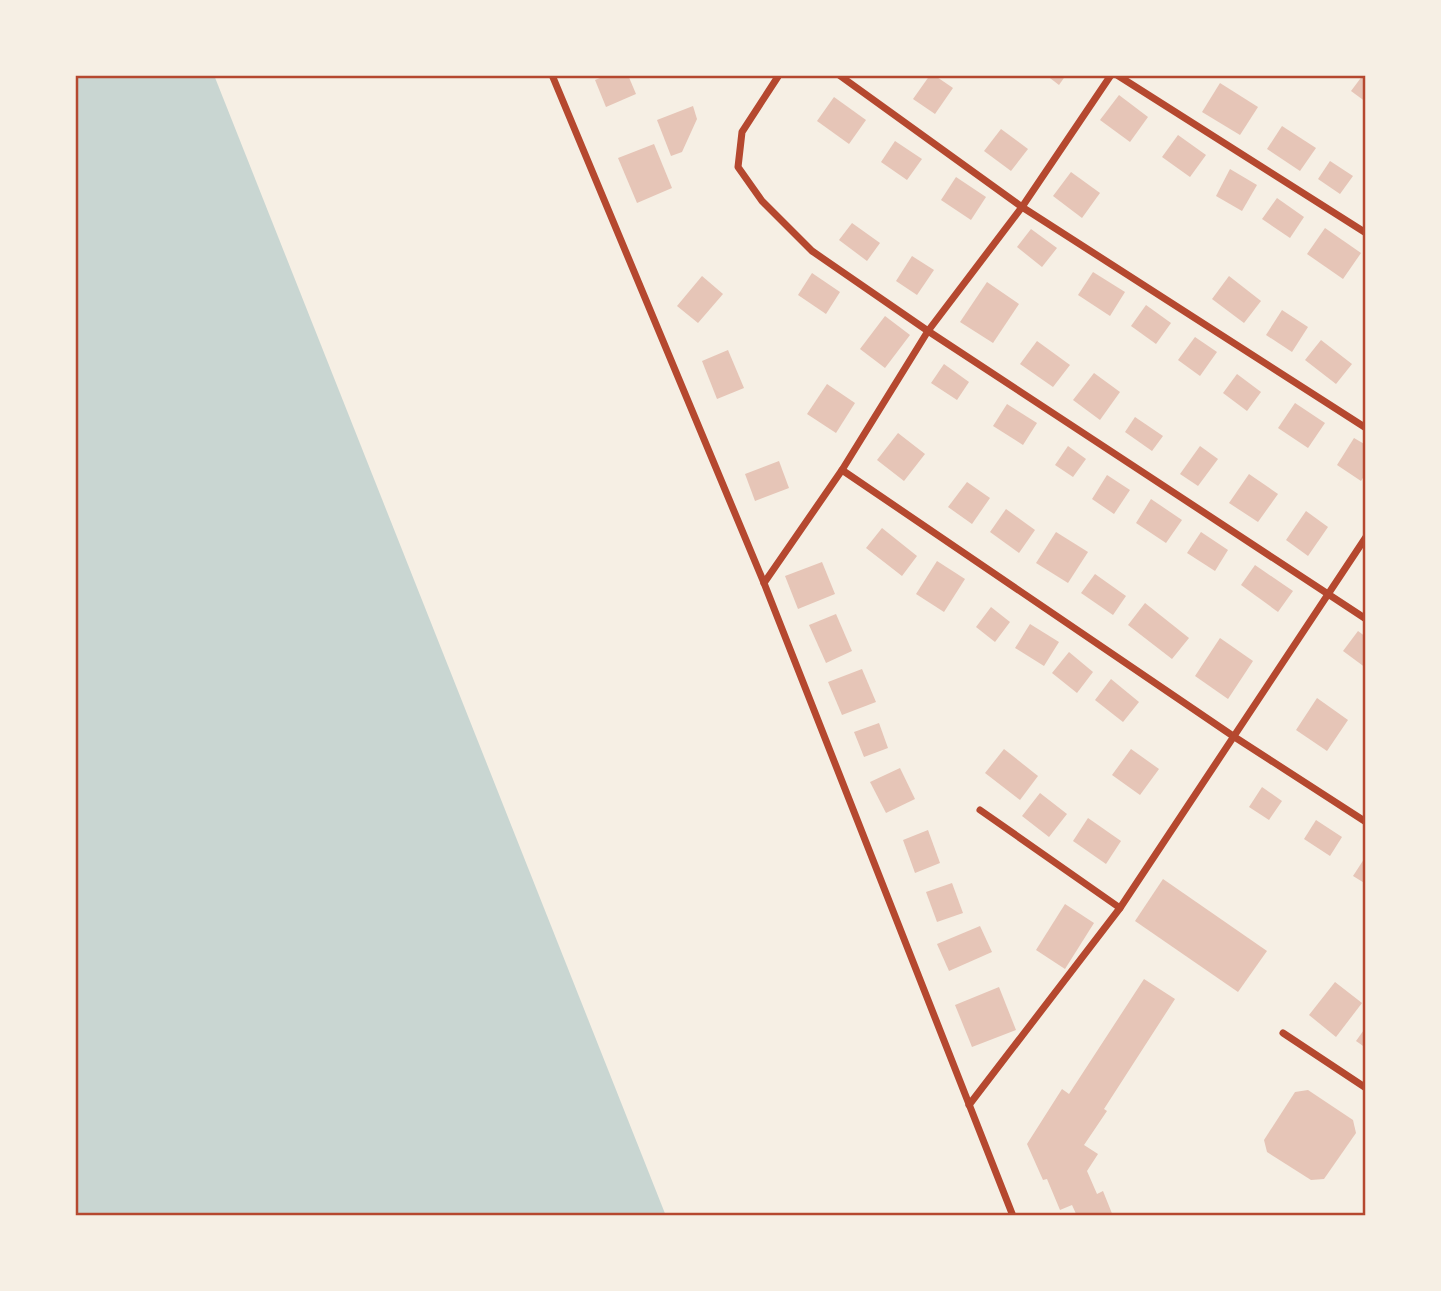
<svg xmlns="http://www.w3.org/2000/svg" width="1441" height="1291" viewBox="0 0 1441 1291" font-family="Arial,sans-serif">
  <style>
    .water { fill: #c9d6d2 }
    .building { fill: #e6c5b7 }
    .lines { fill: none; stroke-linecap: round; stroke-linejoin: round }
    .minor { stroke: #b5482f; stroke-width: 7 }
    .neatline { fill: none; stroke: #b5482f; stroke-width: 2.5 }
  </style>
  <rect width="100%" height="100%" fill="#f6efe4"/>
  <polygon class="water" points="75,75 214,75 666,1216 75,1216"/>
  <g class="building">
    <polygon points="607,75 628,75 636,94 606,107 595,80"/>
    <polygon points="930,75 934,75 953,88 935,114 913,99"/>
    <polygon points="1046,75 1066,75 1059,85"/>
    <polygon points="1363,75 1366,75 1366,102 1351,91"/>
    <polygon points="1220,83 1258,107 1240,135 1202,112"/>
    <polygon points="1119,95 1148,117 1130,142 1100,120"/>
    <polygon points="834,97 866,120 849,144 817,121"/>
    <polygon points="693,106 697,119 682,152 671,156 657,120"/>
    <polygon points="1282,126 1316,148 1300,171 1267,149"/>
    <polygon points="1001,129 1028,149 1011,171 984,151"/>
    <polygon points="1178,135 1206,155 1190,177 1162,157"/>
    <polygon points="895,141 922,159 907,180 881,162"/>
    <polygon points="654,144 672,188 637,203 618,158"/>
    <polygon points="1330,161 1353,176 1340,194 1318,179"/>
    <polygon points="1230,169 1257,185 1242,211 1216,196"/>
    <polygon points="1071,172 1100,193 1082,218 1053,196"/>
    <polygon points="956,177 986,197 971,220 941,200"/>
    <polygon points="1277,198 1304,217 1290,238 1262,219"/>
    <polygon points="852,223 880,243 867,261 839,240"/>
    <polygon points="1325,228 1361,253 1343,279 1307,254"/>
    <polygon points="1031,229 1057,248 1042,267 1017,247"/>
    <polygon points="912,256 934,270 917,295 896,281"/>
    <polygon points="1093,272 1125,292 1110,316 1078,295"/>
    <polygon points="812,273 840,292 826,314 798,295"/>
    <polygon points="702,276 723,294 698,323 677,306"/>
    <polygon points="1229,276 1261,301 1244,323 1212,299"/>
    <polygon points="987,282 1019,304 993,343 960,322"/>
    <polygon points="1146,305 1171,323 1156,344 1131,326"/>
    <polygon points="1282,310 1308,327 1292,352 1266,335"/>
    <polygon points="885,316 910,335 885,368 860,349"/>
    <polygon points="1195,337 1217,352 1200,376 1178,360"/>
    <polygon points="1321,340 1352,364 1336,384 1305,360"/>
    <polygon points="1037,341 1070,365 1053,387 1020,364"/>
    <polygon points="728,350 744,388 717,399 702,361"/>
    <polygon points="944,364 969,382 957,400 931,383"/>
    <polygon points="1094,373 1120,392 1100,420 1073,400"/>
    <polygon points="1237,374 1261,392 1247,411 1223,393"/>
    <polygon points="827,384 855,403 836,433 807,414"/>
    <polygon points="1295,403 1325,423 1308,448 1278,428"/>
    <polygon points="1007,404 1037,423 1023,445 993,426"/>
    <polygon points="1135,417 1163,436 1152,451 1125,432"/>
    <polygon points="898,433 925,454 904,481 877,460"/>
    <polygon points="1354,438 1366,445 1366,473 1361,481 1337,465"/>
    <polygon points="1068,446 1086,459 1073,477 1055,465"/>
    <polygon points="1200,446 1218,459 1198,486 1180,474"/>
    <polygon points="779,461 789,488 755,501 745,474"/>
    <polygon points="1249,474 1278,494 1258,522 1229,503"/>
    <polygon points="1107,475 1130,490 1114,514 1092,499"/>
    <polygon points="967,482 990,498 972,524 948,507"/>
    <polygon points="1151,499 1182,520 1166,543 1136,523"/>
    <polygon points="1006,509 1035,530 1019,553 990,532"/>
    <polygon points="1306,511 1328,527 1308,556 1286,540"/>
    <polygon points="882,528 917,556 902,576 866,548"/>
    <polygon points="1056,532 1088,552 1068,583 1036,563"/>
    <polygon points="1201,532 1228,550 1215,571 1187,553"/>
    <polygon points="937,561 965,579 944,612 916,594"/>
    <polygon points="822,562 835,594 798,609 785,576"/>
    <polygon points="1255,565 1293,591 1278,612 1241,585"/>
    <polygon points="1095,574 1126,596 1113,615 1081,593"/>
    <polygon points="1145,603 1189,638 1172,659 1128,625"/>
    <polygon points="991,607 1010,622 995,642 976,627"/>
    <polygon points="836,614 852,651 826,663 809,625"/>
    <polygon points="1030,624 1059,642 1044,666 1015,648"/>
    <polygon points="1358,631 1366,637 1366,668 1343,651"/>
    <polygon points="1220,638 1253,661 1228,699 1195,676"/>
    <polygon points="1069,652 1093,672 1077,693 1052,673"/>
    <polygon points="862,669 876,702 842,715 828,682"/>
    <polygon points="1111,679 1139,702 1123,722 1095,700"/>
    <polygon points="1317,698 1348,720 1327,751 1296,730"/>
    <polygon points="879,723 888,748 864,757 854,732"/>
    <polygon points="1004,749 1038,776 1020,800 985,773"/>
    <polygon points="1131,749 1159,769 1140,795 1112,775"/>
    <polygon points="900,768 915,799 886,813 870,782"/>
    <polygon points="1262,787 1282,801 1269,820 1249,807"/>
    <polygon points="1040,793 1067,814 1049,837 1022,816"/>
    <polygon points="1088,818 1121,841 1106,864 1073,841"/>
    <polygon points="1316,820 1342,837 1330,856 1304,839"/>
    <polygon points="928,830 940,863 915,873 903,840"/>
    <polygon points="1366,856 1366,884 1353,876"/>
    <polygon points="1163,879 1267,951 1238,992 1135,921"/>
    <polygon points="952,883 963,913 937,922 926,892"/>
    <polygon points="1065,904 1094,923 1065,969 1036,950"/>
    <polygon points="980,926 992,952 949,971 937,944"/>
    <polygon points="1144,979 1175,999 1104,1109 1107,1111 1084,1145 1098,1154 1087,1171 1097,1194 1103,1191 1113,1216 1077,1216 1072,1205 1060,1210 1047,1179 1043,1180 1027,1144 1062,1089 1069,1094"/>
    <polygon points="1335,982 1362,1003 1336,1037 1309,1015"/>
    <polygon points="999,987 1016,1030 972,1047 955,1005"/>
    <polygon points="1366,1027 1366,1048 1356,1041"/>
    <polygon points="1308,1090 1353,1120 1356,1133 1324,1179 1311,1180 1267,1152 1264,1140 1295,1092"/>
  </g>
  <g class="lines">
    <g class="minor">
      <polyline points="552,75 764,583 1013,1216"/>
      <polyline points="779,75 742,132 738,167 762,201 812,251 928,331 1366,619"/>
      <polyline points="839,75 1022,207 1366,428"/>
      <polyline points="1117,75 1366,233"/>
      <polyline points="842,470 1233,736 1366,822"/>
      <polyline points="764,583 842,470 928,331 1022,207 1111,75"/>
      <polyline points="980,810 1120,908"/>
      <polyline points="1283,1033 1366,1088"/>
      <polyline points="969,1105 1120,908 1366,537"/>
    </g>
  </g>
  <rect width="1441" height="1291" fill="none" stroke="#f6efe4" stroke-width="154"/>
  <rect x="77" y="77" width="1287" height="1137" class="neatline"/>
</svg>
